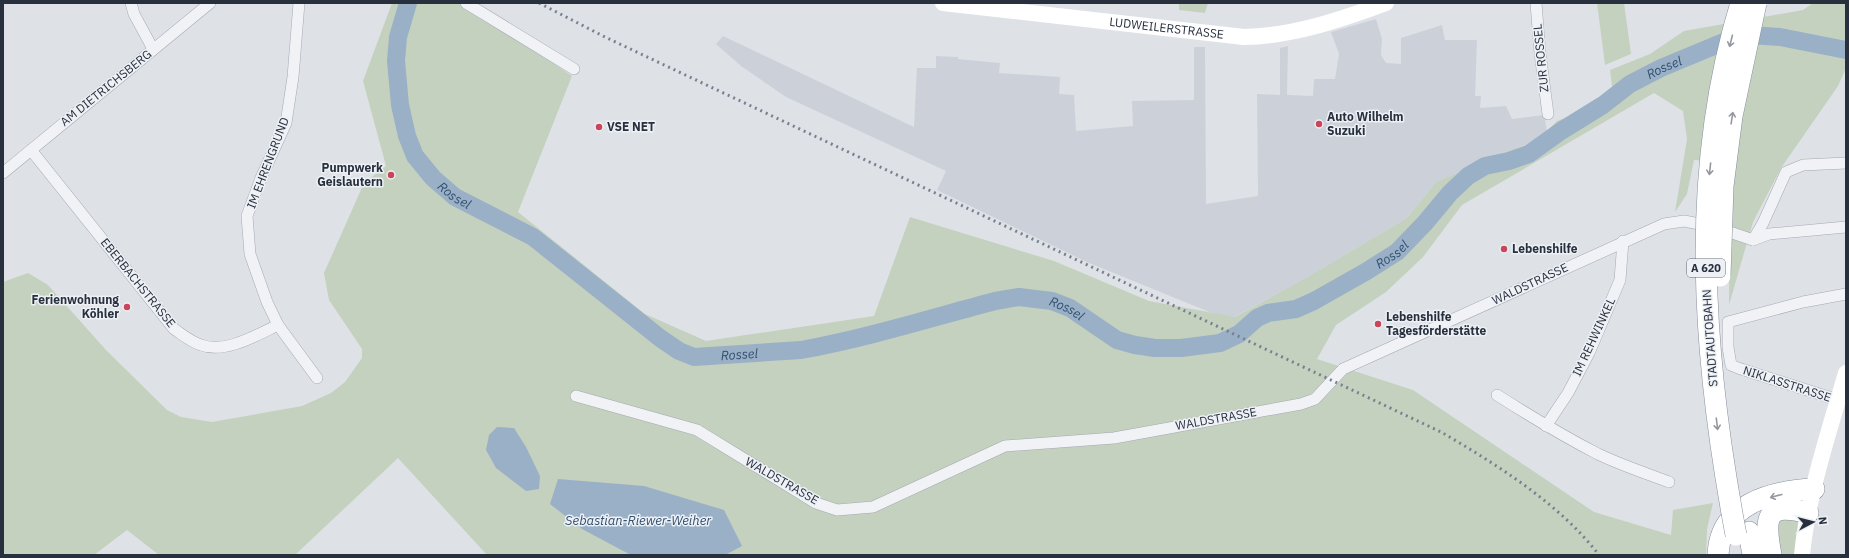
<svg xmlns="http://www.w3.org/2000/svg" width="1849" height="558" viewBox="0 0 1849 558" font-family="'IBM Plex Sans',sans-serif">
  <style>
    .built { fill: #ccd1d9 }
    .green { fill: #c4d1bf }
    .water { fill: #9ab0c7 }
    .lines { fill: none; stroke-linecap: round; stroke-linejoin: round }
    .river { stroke: #9ab0c7; stroke-width: 18 }
    .street-casing { stroke: #a4a9b1; stroke-width: 12 }
    .highway-casing { stroke: #868f9d; stroke-width: 22 }
    .street { stroke: #f1f2f6; stroke-width: 11 }
    .secondary { stroke: #fff; stroke-width: 16 }
    .highway { stroke: #fff; stroke-width: 21 }
    .rail { stroke: #788190; stroke-width: 3; stroke-dasharray: 2 4; stroke-linecap: butt }
    .highway-bridge-casing { stroke: #868f9d; stroke-width: 22; stroke-linecap: butt }
    .highway-bridge { stroke: #fff; stroke-width: 21 }
    .oneway { stroke: #94989e }
    .poi-dot { fill: #ca455a; stroke: #edf1f5; stroke-width: 1.5 }
    .labels { text-anchor: middle; stroke-width: 3; stroke-linejoin: round; paint-order: stroke }
    .shield { fill: #edf1f5; stroke: #636a75; stroke-width: 1 }
    .shield-label { font-size: 11px; font-weight: bold; fill: #28303e }
    .street-label { font-size: 12px; fill: #28303e; stroke: #edf1f5 }
    .poi-label { font-size: 12px; font-weight: bold; fill: #28303e; stroke: #edf1f5; text-anchor: start }
    .water-label { font-size: 13px; font-style: italic; fill: #334f70; stroke: #edf1f5 }
  </style>
  <rect width="100%" height="100%" fill="#dee2e7"/>
  <polygon class="built" points="1376,19 1382,39 1381,55 1386,63 1401,64 1401,38 1442,25 1445,40 1477,40 1475,96 1481,96 1480,108 1506,106 1512,119 1544,115 1547,131 1536,142 1510,150 1436,182 1407,218 1309,276 1229,320 1089,263 937,190 946,171 786,97 741,66 716,44 723,36 914,127 917,68 936,68 936,56 958,57 958,59 1000,63 999,73 1060,77 1059,94 1074,95 1076,131 1133,126 1132,101 1194,100 1194,47 1205,47 1206,204 1258,196 1257,94 1280,95 1280,48 1288,46 1287,95 1313,96 1314,79 1335,79 1339,54 1331,32"/>
  <g class="green">
    <polygon points="392,3 458,3 509,33 572,76 518,212 645,314 706,341 874,316 910,217 1054,261 1149,301 1235,317 1309,276 1407,218 1436,182 1510,150 1536,142 1557,121 1604,103 1613,94 1610,70 1650,54 1684,31 1803,10 1813,3 1846,3 1846,68 1838,86 1781,168 1753,222 1729,305 1730,203 1734,162 1694,160 1687,194 1675,212 1687,139 1683,111 1654,93 1462,205 1423,257 1386,292 1336,325 1317,359 1413,390 1594,512 1671,535 1673,510 1713,503 1707,529 1706,555 487,555 398,458 295,555 159,555 127,530 94,555 3,555 3,282 28,273 48,285 106,350 167,410 181,417 212,422 302,406 331,393 345,382 362,358 362,349 329,300 324,273 364,183 386,166 363,81"/>
    <polygon points="1179,3 1208,3 1205,13 1179,10"/>
    <polygon points="1597,3 1624,3 1631,54 1605,65"/>
    <polygon points="1778,519 1797,520 1799,527 1796,555 1779,555"/>
  </g>
  <g class="water">
    <polygon points="497,427 514,428 526,447 540,476 539,489 526,491 496,468 486,450 489,435"/>
    <polygon points="558,479 644,486 724,510 742,546 725,555 629,554 582,529 550,504"/>
  </g>
  <g class="lines">
    <path class="river" id="s1" d="M 408,3 L 398,37 L 396,61 L 400,105 L 407,136 L 415,156 L 433,178 L 455,197 L 533,237 L 660,338 L 679,351 L 694,357 L 801,350 C 867,338 931,318 995,301 L 1019,297 L 1052,301 L 1070,308 L 1117,340 L 1135,345 L 1155,348 L 1181,348 L 1220,343 L 1239,334 L 1257,318 L 1268,313 L 1296,309 L 1314,301 L 1367,271 L 1397,252 L 1425,223 L 1450,193 L 1468,176 L 1485,166 L 1509,161 L 1529,154 L 1561,131 L 1603,105 L 1630,84 L 1661,68 L 1726,41 L 1750,35 L 1780,37 L 1846,50"/>
    <g class="street-casing">
      <g id="street">
        <polyline points="131,3 134,14 153,49"/>
        <polyline points="299,3 293,77 286,123 261,178 247,216 250,254 267,302 278,325 317,378"/>
        <polyline points="466,3 574,69"/>
        <polyline points="1536,3 1540,53 1548,114"/>
        <path d="M 31,150 L 174,329 C 183,335 191,342 201,345 C 225,354 257,335 278,325"/>
        <polyline points="3,173 210,3"/>
        <polyline points="1753,240 1763,223 1786,172 1803,165 1846,163"/>
        <path d="M 1497,395 C 1530,416 1563,436 1598,454 C 1621,465 1645,473 1669,482"/>
        <polyline points="576,396 697,430 816,503 837,510 873,507 1005,446 1114,438 1301,404 1315,399 1343,369 1664,224 1684,221 1715,227 1753,240 1769,234 1846,227"/>
        <polyline points="1838,400 1738,368 1731,365 1728,347 1728,322 1803,302 1846,294"/>
        <polyline points="1546,426 1568,393 1589,353 1620,280 1623,241"/>
      </g>
    </g>
    <g class="highway-casing">
      <g id="highway">
        <polyline points="1749,532 1753,555"/>
        <path d="M 1718,555 C 1720,504 1771,491 1814,489"/>
        <path d="M 1771,555 C 1764,518 1765,501 1808,513"/>
      </g>
    </g>
    <use href="#street" class="street"/>
    <g class="secondary">
      <path id="s2" d="M 943,3 L 1244,37 C 1293,36 1340,20 1386,3"/>
      <path d="M 1802,555 C 1808,493 1829,432 1846,373"/>
    </g>
    <use href="#highway" class="highway"/>
    <path class="rail" d="M 539,3 L 605,37 L 1441,432 C 1496,464 1560,504 1599,555"/>
    <g class="highway-bridge-casing">
      <g id="highway-bridge">
        <polyline points="1720,276 1723,186 1732,116 1756,3"/>
        <path d="M 1736,535 C 1703,360 1688,176 1741,3"/>
      </g>
    </g>
    <use href="#highway-bridge" class="highway-bridge"/>
  </g>
  <defs><path id="oneway-shaft" d="M-6 0H5M1.5-3L5.5 0L1.5 3" fill="none" stroke-width="1.6" stroke-linecap="round" stroke-linejoin="round"/></defs>
  <g class="oneway">
    <use href="#oneway-shaft" transform="translate(1731 41) rotate(104)"/>
    <use href="#oneway-shaft" transform="translate(1732 118) rotate(-81)"/>
    <use href="#oneway-shaft" transform="translate(1710 169) rotate(96)"/>
    <use href="#oneway-shaft" transform="translate(1717 424) rotate(83)"/>
    <use href="#oneway-shaft" transform="translate(1776 496) rotate(165)"/>
  </g>
  <g class="poi-dot">
    <circle cx="1319" cy="124" r="4"/>
    <circle cx="599" cy="127" r="4"/>
    <circle cx="391" cy="175" r="4"/>
    <circle cx="1504" cy="249" r="4"/>
    <circle cx="127" cy="307" r="4"/>
    <circle cx="1378" cy="324" r="4"/>
  </g>
  <g class="labels">
    <rect class="shield" x="1687" y="259" width="38" height="18" rx="3"/>
    <g class="shield-label">
      <text x="1706" y="272">A 620</text>
    </g>
    <g class="street-label">
      <text dy="4" stroke="none"><textPath href="#s2" startOffset="225">LUDWEILERSTRASSE</textPath></text>
      <text transform="translate(1541 58) rotate(-96)" y="4">ZUR ROSSEL</text>
      <text transform="translate(106 88) rotate(-39)" y="4">AM DIETRICHSBERG</text>
      <text transform="translate(268 163) rotate(-69)" y="4">IM EHRENGRUND</text>
      <text transform="translate(138 283) rotate(51)" y="4">EBERBACHSTRASSE</text>
      <text transform="translate(1530 284) rotate(-25)" y="4">WALDSTRASSE</text>
      <text transform="translate(1594 337) rotate(-65)" y="4">IM REHWINKEL</text>
      <text transform="translate(1710 338) rotate(-94)" y="4">STADTAUTOBAHN</text>
      <text transform="translate(1787 384) rotate(18)" y="4">NIKLASSTRASSE</text>
      <text transform="translate(1216 419) rotate(-10)" y="4">WALDSTRASSE</text>
      <text transform="translate(782 481) rotate(30)" y="4">WALDSTRASSE</text>
    </g>
    <g class="poi-label">
      <text x="1327" y="121">Auto Wilhelm<tspan x="1327" dy="14">Suzuki</tspan></text>
      <text x="607" y="131">VSE NET</text>
      <text x="383" y="172" text-anchor="end">Pumpwerk<tspan x="383" dy="14">Geislautern</tspan></text>
      <text x="1512" y="253">Lebenshilfe</text>
      <text x="119" y="304" text-anchor="end">Ferienwohnung<tspan x="119" dy="14">Köhler</tspan></text>
      <text x="1386" y="321">Lebenshilfe<tspan x="1386" dy="14">Tagesförderstätte</tspan></text>
    </g>
    <g class="water-label">
      <text dy="5" stroke="none"><textPath href="#s1" startOffset="1581">Rossel</textPath></text>
      <text dy="5" stroke="none"><textPath href="#s1" startOffset="213">Rossel</textPath></text>
      <text dy="5" stroke="none"><textPath href="#s1" startOffset="1245">Rossel</textPath></text>
      <text dy="5" stroke="none"><textPath href="#s1" startOffset="885">Rossel</textPath></text>
      <text dy="5" stroke="none"><textPath href="#s1" startOffset="549">Rossel</textPath></text>
      <text x="638" y="525">Sebastian-Riewer-Weiher</text>
    </g>
  </g>
  <rect width="1849" height="558" fill="none" stroke="#28303e" stroke-width="8"/>
  <g transform="translate(1813 522) rotate(83)" stroke="#edf1f5" stroke-width="3" paint-order="stroke">
  <path d="M0-3L7 15L0 10L-7 15Z" fill="#28303e"/>
  <text y="-6" font-size="11" font-weight="bold" text-anchor="middle" fill="#28303e">N</text>
  </g>
</svg>
